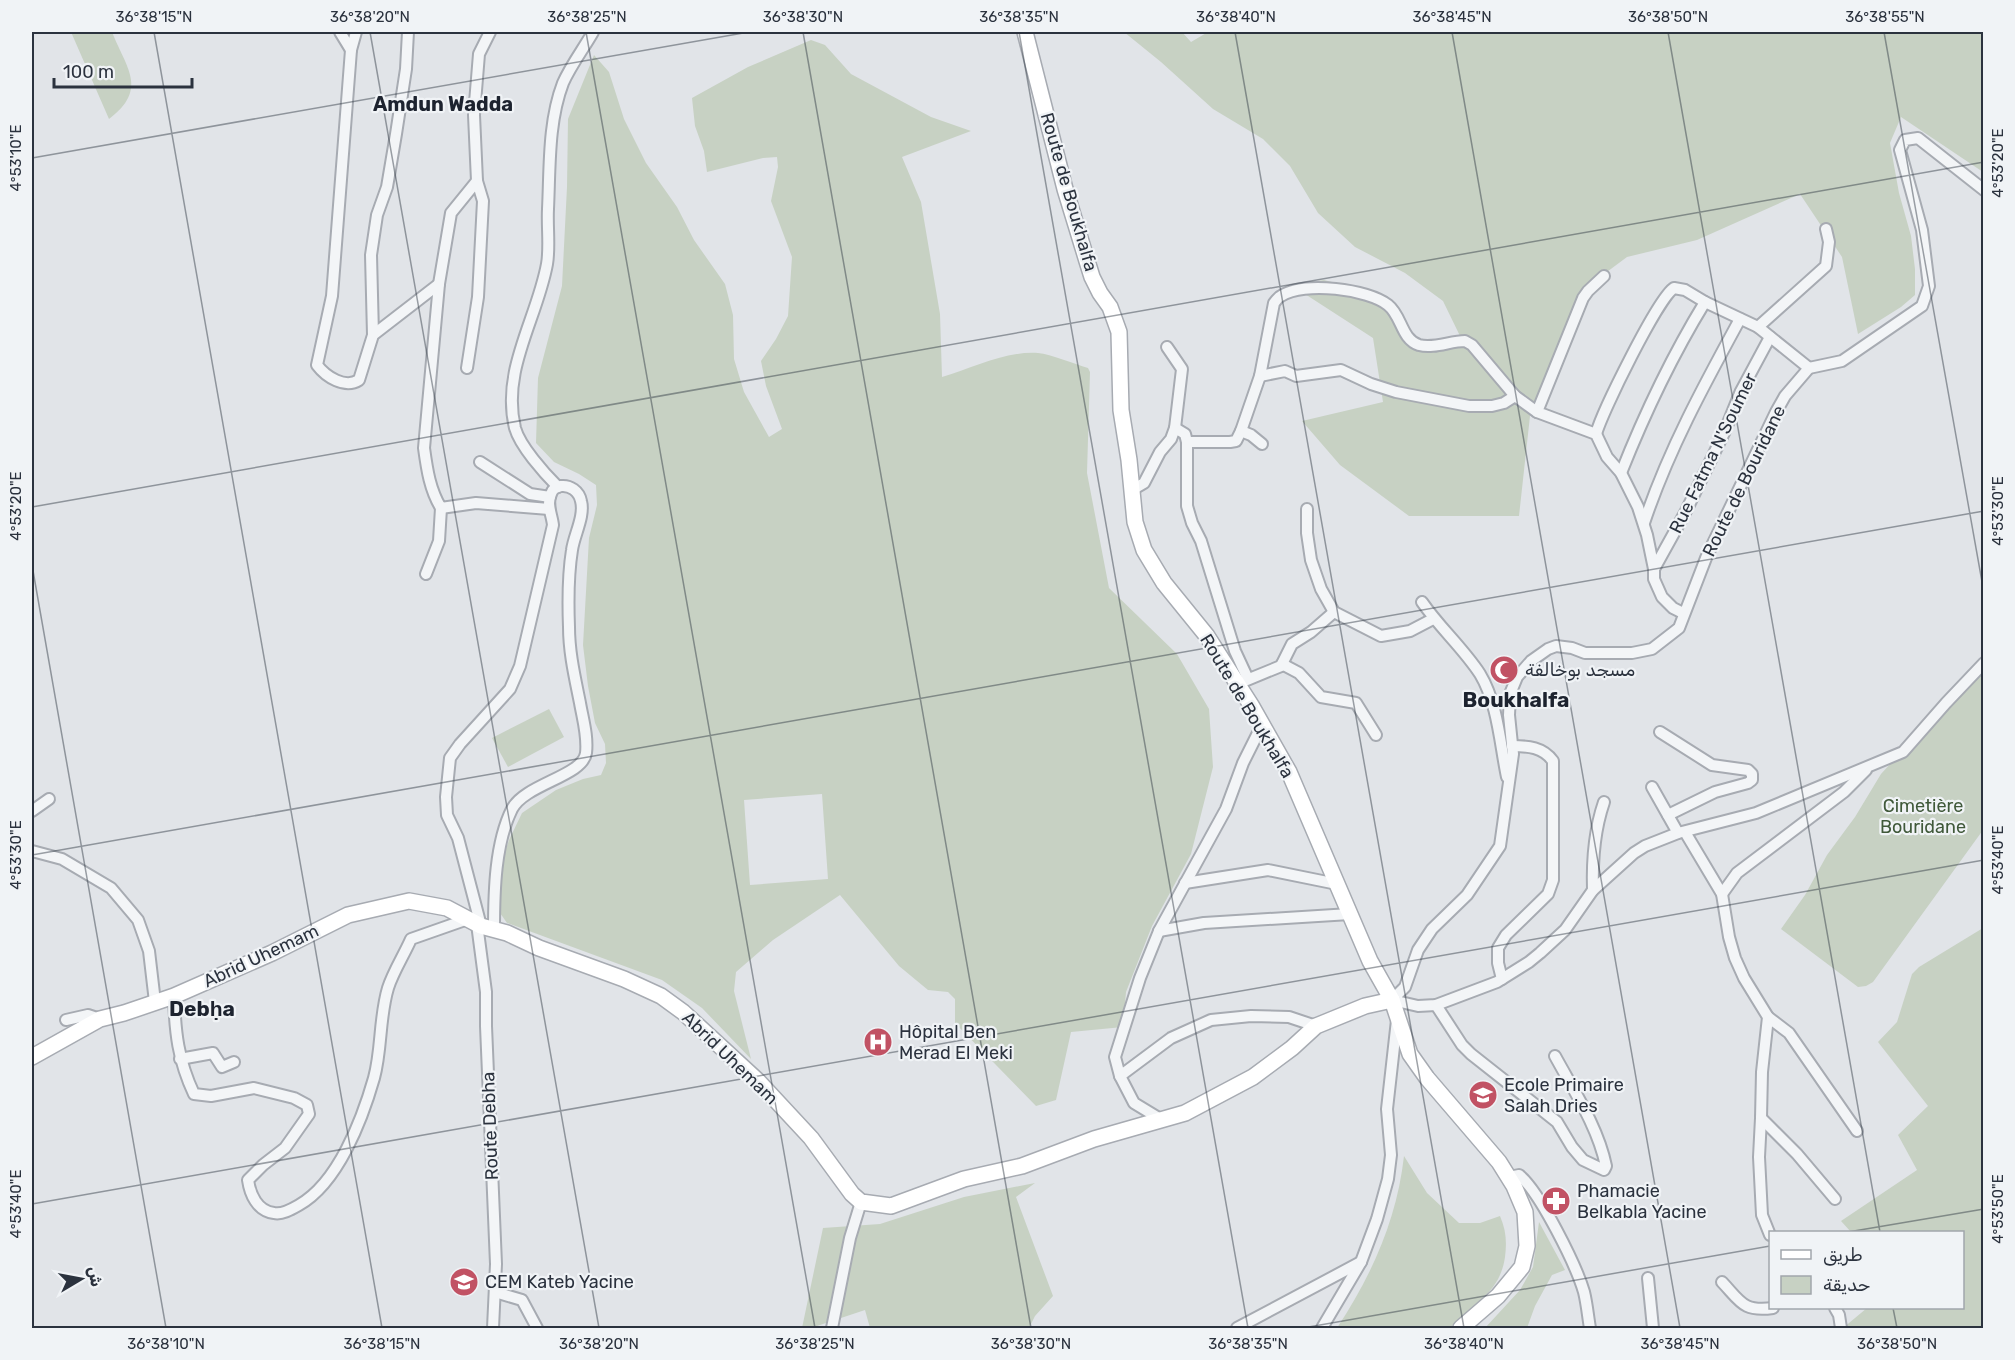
<svg xmlns="http://www.w3.org/2000/svg" width="2015" height="1360" viewBox="0 0 2015 1360" font-family="Rubik,'Noto Sans Arabic',sans-serif">
  <style>
    .green { fill: #c7d1c3; fill-rule: evenodd }
    .lines { fill: none; stroke-linecap: round; stroke-linejoin: round }
    .street-casing { stroke: #a7abb2; stroke-width: 14 }
    .secondary-casing { stroke: #a7abb2; stroke-width: 18 }
    .street { stroke: #f3f5f7; stroke-width: 10 }
    .secondary { stroke: #fff; stroke-width: 15 }
    .ticks { fill: none; stroke: #2b323e; stroke-width: 1.5; stroke-opacity: 0.45 }
    .labels { text-anchor: middle; stroke-width: 4.5; stroke-linejoin: round; paint-order: stroke }
    .street-label { font-size: 18px; fill: #2b323e; stroke: #f0f3f6 }
    .poi-label { font-size: 18px; fill: #2b323e; stroke: #f0f3f6; text-anchor: start }
    .park-label { font-size: 18px; fill: #40593a; stroke: #f0f3f6 }
    .neighbourhood-label { font-size: 20px; font-weight: bold; fill: #1d232f; stroke: #f0f3f6 }
    .quarter-label { font-size: 21px; font-weight: bold; fill: #1d232f; stroke: #f0f3f6 }
    .neatline { fill: none; stroke: #2b323e; stroke-width: 2 }
    .ticks-label { font-size: 15px; text-anchor: middle; fill: #2b323e }
  </style>
  <rect width="100%" height="100%" fill="#e1e4e8"/>
  <g class="green">
    <path d="M 71,32 L 112,32 C 126,68 149,89 109,119 Z"/>
    <polygon points="1124,32 1182,32 1191,42 1208,32 1983,32 1983,172 1901,117 1890,143 1899,193 1911,236 1915,269 1915,295 1901,307 1858,334 1842,257 1800,194 1697,240 1627,257 1584,289 1567,324 1530,416 1519,516 1409,516 1340,465 1302,421 1383,402 1373,338 1291,285 1324,280 1387,296 1398,306 1409,331 1422,342 1439,341 1460,336 1443,301 1405,273 1355,247 1318,213 1290,166 1263,139 1213,109 1161,62"/>
    <path d="M 811,40 L 825,45 L 851,74 L 931,117 L 971,131 L 902,157 L 921,202 L 940,314 L 942,377 C 974,368 1004,351 1038,353 C 1051,354 1074,364 1088,368 L 1090,372 L 1087,473 L 1109,588 L 1177,654 L 1209,709 L 1213,767 L 1191,854 L 1152,926 L 1126,992 L 1123,1027 L 1071,1032 L 1056,1100 L 1036,1106 L 955,1023 L 955,999 L 948,992 L 928,990 L 899,966 L 840,895 L 773,940 L 736,972 L 734,991 L 751,1059 L 702,1008 L 662,980 L 507,923 L 498,910 L 504,855 L 509,840 L 522,813 L 556,790 L 583,779 L 601,775 L 606,763 L 605,744 L 595,723 L 588,686 L 583,645 L 589,538 L 597,505 L 596,485 L 579,474 L 554,462 L 536,443 L 538,378 L 562,286 L 567,187 L 568,119 L 594,55 L 609,72 L 624,119 L 646,163 L 677,207 L 694,240 L 725,284 L 733,315 L 734,359 L 744,392 L 769,437 L 782,429 L 766,386 L 761,361 L 776,339 L 788,316 L 792,257 L 771,201 L 778,167 L 777,157 L 763,158 L 707,172 L 704,151 L 695,126 L 692,98 L 748,67 ZM 822,794 L 828,879 L 750,885 L 744,800 Z"/>
    <polygon points="1983,663 1983,830 1873,982 1866,986 1858,987 1781,929 1805,895 1827,855 1855,817 1881,774"/>
    <polygon points="549,709 564,737 508,767 492,738"/>
    <polygon points="1983,928 1983,1328 1843,1328 1867,1308 1962,1308 1962,1232 1851,1232 1841,1221 1917,1170 1898,1135 1928,1106 1878,1042 1897,1022 1912,974 1919,967"/>
    <path d="M 1404,1156 L 1427,1193 L 1459,1223 L 1480,1223 L 1500,1216 C 1506,1230 1507,1242 1505,1257 C 1500,1293 1473,1304 1450,1328 L 1337,1328 C 1372,1275 1397,1219 1404,1156 Z"/>
    <polygon points="1035,1183 1016,1197 1053,1296 1035,1316 1029,1328 870,1328 865,1310 811,1328 802,1328 823,1228 880,1224 964,1197"/>
    <polygon points="1539,1222 1565,1270 1552,1275 1535,1306 1527,1328 1485,1328 1520,1290 1533,1267"/>
  </g>
  <g class="lines">
    <g class="street-casing">
      <g id="street">
        <polyline points="340,32 351,50"/>
        <path d="M 356,32 L 351,50 L 332,296 L 317,365 C 326,377 345,389 359,380 L 373,335 L 439,284"/>
        <path d="M 477,181 L 451,213 L 439,284 L 424,448 C 427,470 430,490 441,508 L 476,503 L 549,509"/>
        <polyline points="1984,190 1918,138 1905,140 1900,150 1922,230 1929,286 1922,306 1842,361 1809,368 1785,396 1776,412 1706,558 1679,628 1652,649 1632,653 1585,653 1572,648 1556,646 1548,649 1531,661 1517,677 1510,694 1509,715 1513,754 1500,846 1467,895 1432,929 1418,950 1405,987 1392,1000 1418,1006 1436,1005 1497,982 1529,962 1540,953 1565,930 1593,890 1634,853 1645,846 1678,833 1756,813 1903,752 1946,703 1984,663"/>
        <polyline points="1604,276 1588,291 1583,298 1537,412 1596,434 1607,457 1621,473 1638,507 1647,535 1654,569 1654,579 1662,597 1673,608 1683,613"/>
        <polyline points="1758,327 1826,266 1829,242 1826,229"/>
        <polyline points="373,335 371,255 377,215 387,187 396,134 406,69 408,32"/>
        <polyline points="1167,347 1182,369 1175,428"/>
        <polyline points="467,368 478,297 483,201 477,181 474,115 479,54 490,32"/>
        <polyline points="1260,376 1285,371 1296,376 1341,370 1371,384 1396,392 1469,406 1492,406 1504,403 1515,396"/>
        <path d="M 1241,431 L 1260,376 L 1274,303 C 1277,300 1278,297 1281,296 C 1304,281 1368,289 1388,305 C 1402,316 1401,339 1419,345 C 1434,349 1450,341 1465,341 L 1472,345 L 1515,396 L 1537,412"/>
        <path d="M 1596,434 C 1602,412 1658,298 1674,288 L 1685,290 L 1705,302 L 1758,327 L 1809,368"/>
        <polyline points="1187,442 1230,442 1236,441 1241,431 1251,435 1262,444"/>
        <polyline points="480,462 530,494 550,497"/>
        <path d="M 1621,473 C 1644,415 1672,356 1705,302"/>
        <path d="M 558,487 C 544,473 520,446 515,428 C 501,370 537,319 547,264 C 550,247 547,227 548,209 C 550,168 548,122 563,83 C 571,65 584,48 593,32"/>
        <polyline points="1132,490 1144,483 1160,452 1171,439 1175,428 1185,434 1187,442 1187,506 1192,523 1201,541 1235,651 1248,679"/>
        <polyline points="1307,509 1307,533 1311,560 1321,589 1334,612 1381,636 1410,631 1433,619"/>
        <path d="M 1644,523 C 1668,451 1704,385 1740,319"/>
        <polyline points="1654,569 1685,513 1724,433 1741,391 1770,337"/>
        <polyline points="426,574 439,541 441,508"/>
        <path d="M 1422,602 C 1440,628 1463,648 1480,674 C 1498,704 1500,744 1507,777"/>
        <polyline points="1282,664 1299,673 1321,697 1356,703 1376,735"/>
        <polyline points="1242,682 1281,666 1292,644 1311,632 1334,612"/>
        <polyline points="1660,732 1712,765 1748,770 1752,774 1752,780 1748,783 1715,792 1668,815"/>
        <polyline points="1652,787 1678,833"/>
        <polyline points="32,811 49,799"/>
        <polyline points="1685,832 1722,894 1729,937 1735,958 1744,978 1768,1017 1762,1072 1761,1118 1759,1157 1762,1215 1770,1235"/>
        <polyline points="32,851 62,859 111,888 138,920 149,951 155,1002"/>
        <polyline points="1185,883 1268,870 1337,884"/>
        <path d="M 1593,890 C 1592,859 1594,831 1604,802"/>
        <polyline points="1722,894 1737,873 1844,792 1866,770"/>
        <polyline points="477,924 486,992 486,1026 496,1264 493,1328"/>
        <path d="M 481,926 L 458,838 L 447,815 L 446,797 L 450,758 L 460,744 L 510,689 L 520,666 L 553,525 C 552,515 546,504 551,494 C 552,490 556,487 561,486 C 570,485 579,491 581,501 C 585,516 574,535 572,550 C 568,575 568,601 569,627 C 569,653 575,678 580,703 C 583,720 588,736 586,753 C 583,776 525,784 512,809 C 495,843 494,892 494,930"/>
        <polyline points="1159,931 1204,923 1350,914"/>
        <path d="M 1502,979 L 1498,963 L 1498,948 L 1506,935 L 1548,894 L 1553,880 L 1553,761 C 1543,747 1528,746 1512,746"/>
        <path d="M 174,996 C 175,1032 178,1060 194,1094 L 211,1096 L 254,1088 L 294,1098 L 307,1105 L 309,1114 L 285,1148 L 263,1165 L 248,1180 C 250,1194 257,1211 274,1213 C 282,1215 292,1209 299,1205 C 338,1183 362,1120 374,1078 C 382,1049 379,1018 388,988 C 393,972 404,955 411,939 L 468,919"/>
        <path d="M 1436,1005 L 1462,1045 L 1471,1054 L 1557,1122 L 1572,1147 L 1583,1160 L 1604,1170 L 1606,1166 C 1598,1127 1574,1091 1555,1056"/>
        <polyline points="1768,1017 1789,1033 1857,1131"/>
        <polyline points="66,1020 88,1015 100,1019"/>
        <polyline points="180,1059 213,1053 222,1067 234,1062"/>
        <polyline points="1120,1076 1171,1038 1211,1020 1251,1016 1289,1017 1316,1026"/>
        <polyline points="1761,1118 1797,1154 1835,1199"/>
        <polyline points="1162,1120 1134,1103 1120,1076 1115,1057 1140,978 1159,931 1226,809 1243,763 1262,725"/>
        <path d="M 1509,1177 L 1519,1175 C 1540,1192 1576,1265 1584,1292 C 1587,1304 1588,1317 1590,1328"/>
        <polyline points="1648,1278 1653,1328"/>
        <path d="M 1722,1282 C 1741,1302 1743,1312 1773,1308"/>
        <polyline points="495,1292 522,1300 537,1328"/>
        <polyline points="1835,1308 1839,1315 1841,1328"/>
        <polyline points="832,1328 850,1238 861,1202"/>
        <polyline points="1237,1328 1361,1262"/>
        <polyline points="1322,1328 1361,1262 1377,1219 1388,1179 1391,1155 1387,1109 1397,1020"/>
      </g>
    </g>
    <g class="secondary-casing">
      <g id="secondary">
        <polyline points="1025,32 1065,189 1087,261 1092,277 1100,293 1110,307 1119,332 1121,410 1129,460 1135,522 1144,550 1164,583 1207,636 1251,705 1289,772 1370,961 1392,1000 1410,1054 1427,1078 1499,1162 1514,1186 1525,1212 1527,1246 1522,1267 1498,1296 1461,1328"/>
        <polyline points="32,1057 100,1019 124,1013 174,996 272,953 348,915 409,901 447,908 481,926 507,933 539,948 624,979 661,996 683,1012 759,1082 811,1138 852,1194 861,1202 891,1206 964,1179 1022,1166 1094,1139 1185,1113 1253,1077 1292,1048 1316,1026 1365,1006 1392,1000"/>
      </g>
    </g>
    <use href="#street" class="street"/>
    <use href="#secondary" class="secondary"/>
  </g>
  <path class="ticks" d="M 154,32 L 382,1328M 370,32 L 599,1328M 586,32 L 815,1328M 803,32 L 1031,1328M 1019,32 L 1248,1328M 1235,32 L 1464,1328M 1452,32 L 1680,1328M 1668,32 L 1880,1232M 1884,32 L 1984,593M 32,158 L 749,32M 32,507 L 1984,162M 32,565 L 166,1328M 32,855 L 1984,511M 32,1204 L 1984,860M 1848,1232 L 1984,1209M 1893,1308 L 1897,1328M 1303,1328 L 1770,1246"/>
  <defs>
    <g id="mosque-disc" transform="scale(1.5)"><circle r="9.5" fill="#c15264" stroke="#f0f3f6"/><path d="M3.5-4.9A6 6 0 1 0 3.5 4.9A5 5 0 1 1 3.5-4.9Z" fill="#fff"/></g>
    <g id="hospital-disc" transform="scale(1.5)"><circle r="9.5" fill="#c15264" stroke="#f0f3f6"/><path d="M-5-5h3v3.5h4V-5h3V5h-3V1.5h-4V5h-3Z" fill="#fff"/></g>
    <g id="school-disc" transform="scale(1.5)"><circle r="9.5" fill="#c15264" stroke="#f0f3f6"/><path d="M0-5L7-2L0 1L-7-2ZM-4 1L0 2.5L4 1V4Q0 6-4 4Z" fill="#fff"/></g>
    <g id="pharmacy-disc" transform="scale(1.5)"><circle r="9.5" fill="#c15264" stroke="#f0f3f6"/><path d="M-2-6h4v4h4v4h-4v4h-4v-4h-4v-4h4Z" fill="#fff"/></g>
  </defs>
  <g fill-rule="evenodd">
    <use href="#mosque-disc" x="1504" y="670"/>
    <use href="#hospital-disc" x="878" y="1042"/>
    <use href="#school-disc" x="1483" y="1095"/>
    <use href="#pharmacy-disc" x="1556" y="1201"/>
    <use href="#school-disc" x="464" y="1282"/>
  </g>
  <g class="labels">
    <g class="street-label">
      <text transform="translate(1069 192) rotate(74)" y="6">Route de Boukhalfa</text>
      <text transform="translate(1713 453) rotate(-64)" y="6">Rue Fatma N'Soumer</text>
      <text transform="translate(1744 481) rotate(-64)" y="6">Route de Bouridane</text>
      <text transform="translate(1247 706) rotate(59)" y="6">Route de Boukhalfa</text>
      <text transform="translate(261 956) rotate(-25)" y="6">Abrid Uhemam</text>
      <text transform="translate(730 1058) rotate(44)" y="6">Abrid Uhemam</text>
      <text transform="translate(490 1126) rotate(-92)" y="6">Route Debha</text>
    </g>
    <g class="poi-label">
      <text x="1525" y="676">مسجد بوخالفة</text>
      <text x="899" y="1038">Hôpital Ben<tspan x="899" dy="21">Merad El Meki</tspan></text>
      <text x="1504" y="1091">Ecole Primaire<tspan x="1504" dy="21">Salah Dries</tspan></text>
      <text x="1577" y="1197">Phamacie<tspan x="1577" dy="21">Belkabla Yacine</tspan></text>
      <text x="485" y="1288">CEM Kateb Yacine</text>
    </g>
    <g class="park-label">
      <text x="1923" y="812">Cimetière<tspan x="1923" dy="21">Bouridane</tspan></text>
    </g>
    <g class="neighbourhood-label">
      <text x="443" y="111">Amdun Wadda</text>
    </g>
    <g class="quarter-label">
      <text x="1516" y="707">Boukhalfa</text>
      <text x="202" y="1016">Debḥa</text>
    </g>
  </g>
  <rect width="2015" height="1360" fill="none" stroke="#f0f3f6" stroke-width="66"/>
  <rect x="1769" y="1231" width="195" height="78" fill="#f0f3f6" stroke="#a1a6ac" stroke-width="1.5"/>
  <rect x="1781" y="1250" width="30" height="9" fill="#ffffff" stroke="#a1a6ac" stroke-width="1.5"/>
  <text x="1823" y="1261" font-size="18" fill="#2b323e">طريق</text>
  <rect x="1781" y="1276" width="30" height="18" fill="#c7d1c3" stroke="#a1a6ac" stroke-width="1.5"/>
  <text x="1823" y="1291" font-size="18" fill="#2b323e">حديقة</text>
  <g transform="translate(81 1279) rotate(80)" stroke="#f0f3f6" stroke-width="4.5" paint-order="stroke">
  <path d="M0-4.5L10 22L0 15L-10 22Z" fill="#2b323e"/>
  <text y="-9" font-size="16" font-weight="bold" text-anchor="middle" fill="#2b323e">ش</text>
  </g>
  <path d="M54 78v9h138v-9" fill="none" stroke="#2b323e" stroke-width="3"/>
  <text x="63" y="78" font-size="18" fill="#2b323e" stroke="#f0f3f6" stroke-width="4.5" paint-order="stroke">100 m</text>
  <rect x="33" y="33" width="1949" height="1294" class="neatline"/>
  <g class="ticks-label">
    <text x="154" y="22">36°38'15"N</text>
    <text x="370" y="22">36°38'20"N</text>
    <text x="587" y="22">36°38'25"N</text>
    <text x="803" y="22">36°38'30"N</text>
    <text x="1019" y="22">36°38'35"N</text>
    <text x="1236" y="22">36°38'40"N</text>
    <text x="1452" y="22">36°38'45"N</text>
    <text x="1668" y="22">36°38'50"N</text>
    <text x="1885" y="22">36°38'55"N</text>
    <text transform="translate(16 158) rotate(-90)" y="5">4°53'10"E</text>
    <text transform="translate(1998 163) rotate(-90)" y="5">4°53'20"E</text>
    <text transform="translate(16 506) rotate(-90)" y="5">4°53'20"E</text>
    <text transform="translate(1998 511) rotate(-90)" y="5">4°53'30"E</text>
    <text transform="translate(16 855) rotate(-90)" y="5">4°53'30"E</text>
    <text transform="translate(1998 860) rotate(-90)" y="5">4°53'40"E</text>
    <text transform="translate(16 1204) rotate(-90)" y="5">4°53'40"E</text>
    <text transform="translate(1998 1209) rotate(-90)" y="5">4°53'50"E</text>
    <text x="166" y="1349">36°38'10"N</text>
    <text x="382" y="1349">36°38'15"N</text>
    <text x="599" y="1349">36°38'20"N</text>
    <text x="815" y="1349">36°38'25"N</text>
    <text x="1031" y="1349">36°38'30"N</text>
    <text x="1248" y="1349">36°38'35"N</text>
    <text x="1464" y="1349">36°38'40"N</text>
    <text x="1680" y="1349">36°38'45"N</text>
    <text x="1897" y="1349">36°38'50"N</text>
  </g>
</svg>
